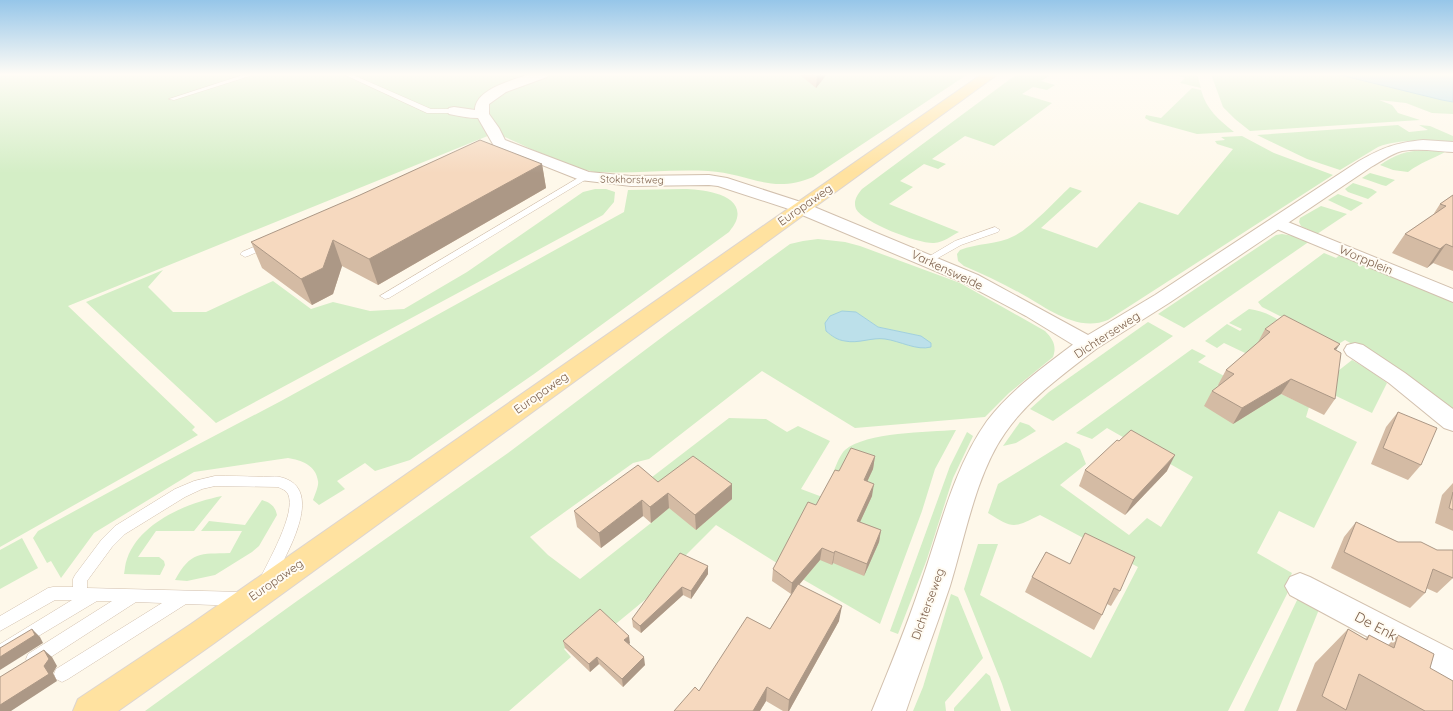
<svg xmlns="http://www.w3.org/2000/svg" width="1453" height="711" viewBox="0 0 1453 711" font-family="Quicksand,sans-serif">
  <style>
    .green { fill: #d4eec6; fill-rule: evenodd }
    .water { fill: #bce0ea; stroke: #a1d0dd }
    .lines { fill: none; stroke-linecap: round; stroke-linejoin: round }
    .service-casing { stroke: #d2c0ae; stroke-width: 1 }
    .minor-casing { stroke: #d2c0ae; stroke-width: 2 }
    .tertiary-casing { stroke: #d2c0ae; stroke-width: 2 }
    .primary-casing { stroke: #ddd5d0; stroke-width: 2 }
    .service { fill: #fff; fill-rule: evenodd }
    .minor { fill: #fff; fill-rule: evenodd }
    .tertiary { fill: #fff; fill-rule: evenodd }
    .primary { fill: #ffe2a0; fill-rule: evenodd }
    .wall { fill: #d4bba4 }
    .shaded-wall { fill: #ac9886 }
    .building { fill: #f6d9bf; stroke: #ac9886 }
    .labels { text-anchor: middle; stroke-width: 4; stroke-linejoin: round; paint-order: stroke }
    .far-street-label { font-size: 10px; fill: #7c5f4a; stroke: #fffbf2 }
    .street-label { font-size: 12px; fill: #7c5f4a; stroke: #fffbf2 }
    .near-street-label { font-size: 14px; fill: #7c5f4a; stroke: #fffbf2 }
  </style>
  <rect width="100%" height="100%" fill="#fef8ea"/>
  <g class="green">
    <path d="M 0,74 L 968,74 L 813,177 C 771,195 748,173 708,171 C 671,169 633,174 595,172 C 560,166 528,146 495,133 L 68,306 L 195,427 L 192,430 L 198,435 L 0,547 Z"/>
    <path d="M 1017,74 L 1052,74 L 1041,81 L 1055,85 L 1047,90 L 1033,87 L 1022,94 L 1052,103 L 994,146 L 965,136 L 932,159 L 946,164 L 938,169 L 924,164 L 900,181 L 913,187 L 889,204 L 959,232 C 951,236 944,242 934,243 C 919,244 864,223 856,209 C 853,201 857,195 862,189 Z"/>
    <polygon points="1177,74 1197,74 1201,88 1180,83 1185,78 1175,75"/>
    <polygon points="1211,74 1336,74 1452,102 1453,102 1453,114 1432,113 1406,103 1379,100 1392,105 1398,113 1420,120 1250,131 1235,119 1223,107"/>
    <path d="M 1192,88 L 1201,90 C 1206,109 1219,120 1234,132 L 1197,134 L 1150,121 L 1145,118 L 1146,115 L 1161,118 Z"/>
    <path d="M 1398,125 L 1409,132 L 1428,130 L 1419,125 L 1430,126 L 1453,136 L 1453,142 C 1428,142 1401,138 1378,147 L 1340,170 L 1307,159 L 1257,135 Z"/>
    <path d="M 1242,136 L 1274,153 L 1333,175 L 1108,320 C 1077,333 1046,307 1020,293 C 1002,283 983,274 964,266 L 958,261 L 957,254 L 960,250 C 977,243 997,245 1014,236 C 1031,228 1055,201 1070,187 L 1082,191 L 1041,228 L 1097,248 L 1139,202 L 1178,215 L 1233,149 L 1217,144 L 1215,141 L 1225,140 L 1221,137 Z"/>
    <path d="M 1425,150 L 1447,151 C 1433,159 1421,162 1408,172 L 1393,170 L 1380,165 C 1396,154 1406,151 1425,150 Z"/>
    <polygon points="1370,173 1395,180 1386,186 1382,185 1362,178"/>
    <polygon points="1353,183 1372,189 1377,192 1368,199 1348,192 1345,189"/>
    <polygon points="595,189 606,189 615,192 614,202 603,215 216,423 86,302 163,270 148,287 173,312 206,312 273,281 311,309 333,302 370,311 404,309 467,272 583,192"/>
    <path d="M 684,189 C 699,189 743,193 737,218 C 736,223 732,228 729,232 L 534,374 L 410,460 L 375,471 L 365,463 L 337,481 L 345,489 L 319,505 L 313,500 C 315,494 319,486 318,481 C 316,465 301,460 288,458 L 194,472 L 94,533 L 61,578 L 51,561 L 47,563 L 33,538 L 38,531 L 157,466 L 281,401 L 624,212 L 628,190 Z"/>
    <polygon points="1338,194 1363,203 1351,211 1328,200"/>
    <polygon points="1321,206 1347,214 1317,234 1301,226 1299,222 1300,218"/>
    <polygon points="1282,234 1299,237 1310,241 1184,328 1158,314 1276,235"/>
    <path d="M 818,239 L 845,242 L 860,246 L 960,283 L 1045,331 C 1053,339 1057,346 1053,357 L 1009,393 L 985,417 L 855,428 L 762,371 L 649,459 L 633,463 L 530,537 L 548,555 L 580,579 L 651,523 L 643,484 L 729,418 L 766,419 L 787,432 L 798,426 L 830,441 L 801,489 L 825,498 C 828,488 837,457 845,450 C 866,432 928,432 956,430 L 935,469 L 922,511 L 880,624 L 804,580 L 716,525 L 681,560 L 663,585 L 612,627 L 601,617 L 564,649 L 571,657 L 509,711 L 145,711 L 297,601 L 508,453 L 669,332 L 790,244 L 803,241 ZM 856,312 L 878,327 L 921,336 L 918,347 C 907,344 896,340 885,338 C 861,336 848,350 826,331 L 825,323 Z"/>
    <polygon points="1324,253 1336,258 1341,254 1453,301 1453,412 1361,349 1345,340 1337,345 1262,307 1258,302"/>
    <path d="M 1249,309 C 1282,312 1314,350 1338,371 L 1352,360 L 1369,370 L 1387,383 L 1372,413 L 1224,343 L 1217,348 L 1205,341 L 1227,324 L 1240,331 L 1242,329 L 1229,323 Z"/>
    <polygon points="1148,322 1173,336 1053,421 1030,409 1049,392"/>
    <path d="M 1192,349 L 1206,356 L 1198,362 L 1226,377 L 1281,394 L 1309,407 L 1306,417 L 1357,442 L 1314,528 L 1279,511 L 1257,553 L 1292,573 L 1285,588 L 1289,590 L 1228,711 L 1011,711 L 1002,684 L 964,589 L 978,544 L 998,544 L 980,595 L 1091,658 L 1138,567 L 1040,515 C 1014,528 1013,529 988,513 L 998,484 L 1066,442 L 1080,449 L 1086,464 L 1060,485 L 1129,535 L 1147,518 L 1161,527 L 1193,477 L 1107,428 L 1092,439 L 1076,433 Z"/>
    <polygon points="1020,422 1029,425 1036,431 1016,443 1003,446"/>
    <polygon points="967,432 973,436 953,478 927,559 898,634 890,631 950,466"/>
    <path d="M 222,496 L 194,531 L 156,531 L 138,557 L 159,557 L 164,561 L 165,565 L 160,575 L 124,574 C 125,569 125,564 127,559 C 140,522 187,503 222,496 Z"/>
    <path d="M 262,500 C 271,503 275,506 277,515 L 259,546 L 252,552 L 215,575 L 187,581 L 175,580 C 191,551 200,554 230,553 L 242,531 L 201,531 L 209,521 L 245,525 Z"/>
    <polygon points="22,538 38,568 0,589 0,550"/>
    <polygon points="951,594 958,597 983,658 945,702 946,711 913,711 923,687"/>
    <polygon points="1299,596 1320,607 1278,711 1244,711"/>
    <polygon points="986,673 990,676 1001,711 954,711 954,708"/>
  </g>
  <g class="water">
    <polygon points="1336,74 1453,74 1453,102 1442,100"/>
    <path d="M 842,311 L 856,312 L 878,327 L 921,336 L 931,343 L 931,347 C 917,351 900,341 885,339 C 872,337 858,344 845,341 C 837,340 832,336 826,331 L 825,323 L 830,316 Z"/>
  </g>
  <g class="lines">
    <g class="service-casing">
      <g id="service">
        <polygon points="246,74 256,74 174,100 169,99"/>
        <polygon points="343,74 351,74 431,109 454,109 458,111 454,113 427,113"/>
        <polygon points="583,175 586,175 590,177 389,298 385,299 380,296"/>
        <polygon points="995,227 1000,230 998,232 961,245 931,262 925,262 923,260 955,241"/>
        <polygon points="268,241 273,244 271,246 248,256 245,257 240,254 242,252"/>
        <path d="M 215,476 C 229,476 244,476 258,477 C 265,477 273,476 280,477 C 329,488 283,560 271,585 L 266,587 L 261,585 L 259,581 C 267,563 297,513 288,494 C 286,490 282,489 278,487 L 215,486 L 202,489 L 185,497 L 125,534 L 112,547 L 87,581 L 87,588 L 242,592 L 247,594 L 249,599 L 247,604 L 242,606 L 186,604 L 68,679 L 62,682 L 56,679 L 54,674 L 56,669 L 162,603 L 136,602 L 40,664 L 34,666 L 28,664 L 26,659 L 28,654 L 112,601 L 97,601 L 0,659 L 0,644 L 72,600 L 55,600 L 0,631 L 0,616 L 48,588 L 53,587 L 73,587 L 73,579 L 75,575 L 102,539 L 115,526 L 175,489 L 194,481 Z"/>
      </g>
    </g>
    <g class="minor-casing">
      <g id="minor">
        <path d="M 530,74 L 549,74 L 547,77 L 506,92 L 489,104 L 489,114 L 499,128 L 505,140 L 589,172 L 631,176 L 709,175 L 727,178 L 807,204 L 810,208 L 807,212 L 801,213 L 718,186 L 709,185 L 631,186 L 580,180 L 494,146 L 478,118 C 468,118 459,116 449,114 L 447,111 L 449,108 L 454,107 L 475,110 C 475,89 513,80 530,74 Z"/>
        <polygon points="1278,218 1453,289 1453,302 1272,227 1269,223 1272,219"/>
        <path d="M 1088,337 L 1096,339 L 1099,344 L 1096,349 C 1064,374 1028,399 1005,433 C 976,474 965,537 950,586 C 936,628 920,669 906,711 L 872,711 C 889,669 907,626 921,583 C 940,529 953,469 987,421 C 1012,388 1048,364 1080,339 Z"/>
        <polygon points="1355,343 1363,345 1405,373 1453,409 1453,431 1444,428 1389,383 1347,355 1344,350 1347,345"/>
        <polygon points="1300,573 1310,577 1453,650 1453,681 1442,677 1290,595 1285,586 1290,577"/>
      </g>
    </g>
    <g class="tertiary-casing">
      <path id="tertiary" d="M 1423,140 L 1453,142 L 1453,152 C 1436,151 1419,148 1402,151 C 1391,154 1380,162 1371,167 L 1169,303 L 1096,349 L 1088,351 L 1080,349 L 1026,316 L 964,283 L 795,212 L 792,208 L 795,204 L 801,203 L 807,204 L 978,275 L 1088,335 L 1155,295 L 1359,161 C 1384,147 1395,143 1423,140 Z"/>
    </g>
    <g class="primary-casing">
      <polygon id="primary" points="982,74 998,74 213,644 118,711 73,711 78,699 191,624"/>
    </g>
    <use href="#service" class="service"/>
    <use href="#minor" class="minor"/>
    <use href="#tertiary" class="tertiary"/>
    <use href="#primary" class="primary"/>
  </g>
  <g class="wall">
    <polygon points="799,74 827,74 816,88"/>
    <polygon points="542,164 546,188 378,285 342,266 333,294 312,305 262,268 251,242"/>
    <polygon points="1453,195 1453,271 1433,263 1427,268 1392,253 1405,234 1433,215 1440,204"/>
    <polygon points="1265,329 1336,350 1335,399 1324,415 1281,394 1233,424 1204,406 1212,391 1219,386 1218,385 1226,370 1257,344"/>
    <polygon points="1398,412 1421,465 1408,480 1371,464 1386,427"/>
    <polygon points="875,456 873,469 867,481 872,496 860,522 881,530 879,542 864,576 833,563 832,565 820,560 799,585 839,621 789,711 783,711 766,701 760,711 674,711 699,691 770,629 791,594 772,581 773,569 839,471"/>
    <polygon points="1085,470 1167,471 1125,515 1079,486"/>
    <polygon points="658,482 732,499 696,530 669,508 651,523 643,516 601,548 577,527 574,511"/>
    <polygon points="1453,483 1453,531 1435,523 1442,495"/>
    <polygon points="1356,522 1398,542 1453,578 1437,593 1426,588 1425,593 1410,608 1331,568 1344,537"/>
    <polygon points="1046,552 1120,591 1111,606 1107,604 1102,615 1094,630 1025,592 1032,577"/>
    <polygon points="708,566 708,574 691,599 683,595 641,633 633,627 632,619"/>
    <polygon points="1348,629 1365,639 1369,635 1388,645 1398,635 1430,668 1425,711 1296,711 1315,663"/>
    <polygon points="563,641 630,643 629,644 645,665 623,687 599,664 590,672 565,648"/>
  </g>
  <g class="shaded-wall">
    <polygon points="819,74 827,74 816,88 817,77"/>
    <polygon points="542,164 546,188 378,285 369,259"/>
    <polygon points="333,240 342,266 333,294 312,305 301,279"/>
    <polygon points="1446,244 1433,263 1427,268 1440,249"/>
    <polygon points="1340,344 1330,359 1334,349"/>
    <polygon points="1291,379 1281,394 1233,424 1242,408"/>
    <polygon points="1175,455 1167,471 1125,515 1133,500"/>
    <polygon points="875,456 873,469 862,493 864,480"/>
    <polygon points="732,484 732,499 696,530 695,515"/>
    <polygon points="874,484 872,496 855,533 857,521"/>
    <polygon points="668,493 669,508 651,523 650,507"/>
    <polygon points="642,500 643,516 601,548 599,533"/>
    <polygon points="881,530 879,542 864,576 867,564"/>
    <polygon points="822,548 820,560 791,594 792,583"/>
    <polygon points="835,551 833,563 832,565 834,553"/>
    <polygon points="708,566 708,574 691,599 691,591"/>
    <polygon points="682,587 683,595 641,633 640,626"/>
    <polygon points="842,606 839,621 789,711 788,711 789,700"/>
    <polygon points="32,629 40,637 43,643 0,670 0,657"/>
    <polygon points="629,636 630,643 625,648 624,640"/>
    <polygon points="44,650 52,657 57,666 53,673 57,681 11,711 0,711 0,705"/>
    <polygon points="597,657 599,664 590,672 589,664"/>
    <polygon points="644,657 645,665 623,687 622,679"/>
    <polygon points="767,687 766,701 760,711 753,711"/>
  </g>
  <g class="building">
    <polygon points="814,74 819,74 817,77"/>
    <polygon points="480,140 542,164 369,259 333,240 323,268 301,279 251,242 360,195"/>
    <polygon points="1453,195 1453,247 1446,244 1440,249 1405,234 1446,206 1440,204"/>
    <polygon points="1284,315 1340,344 1334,349 1341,353 1335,399 1291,379 1242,408 1212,391 1234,374 1226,370 1270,332 1265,329"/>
    <polygon points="1398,412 1437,428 1421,465 1383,448"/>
    <polygon points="1131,430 1175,455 1133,500 1085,470 1117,440 1119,441"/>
    <polygon points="851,448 875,456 864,480 874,484 857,521 881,530 867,564 835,551 834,553 822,548 792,583 773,569 808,502 816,505 835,470 839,471"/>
    <polygon points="693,456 732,484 695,515 668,493 650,507 642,500 599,533 574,511 638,465 658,482"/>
    <polygon points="1453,492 1453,510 1449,508"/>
    <polygon points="1356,522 1398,542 1421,542 1437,550 1453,550 1453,578 1433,569 1425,593 1344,552"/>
    <polygon points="1085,533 1135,557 1120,591 1114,588 1102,615 1032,577 1046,552 1070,564"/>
    <polygon points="680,553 708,566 691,591 682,587 640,626 632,619"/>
    <polygon points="798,584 842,606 789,700 767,687 753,711 674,711 695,687 699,691 747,617 770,629"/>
    <polygon points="600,609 629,636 624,640 644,657 622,679 597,657 589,664 563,641"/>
    <polygon points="32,629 35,635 0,657 0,648"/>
    <polygon points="1348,629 1367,640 1369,635 1394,648 1398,635 1434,654 1430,668 1453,681 1453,711 1425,711 1359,674 1346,710 1322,696"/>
    <polygon points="44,650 49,659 44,666 49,674 0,705 0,677"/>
  </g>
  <linearGradient id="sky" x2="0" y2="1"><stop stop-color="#96c6e9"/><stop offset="0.43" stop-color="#fffcf6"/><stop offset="1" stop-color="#fffcf6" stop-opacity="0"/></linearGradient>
  <rect width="1453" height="173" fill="url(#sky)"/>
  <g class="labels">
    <g class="far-street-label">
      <text transform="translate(632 179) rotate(1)" y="4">Stokhorstweg</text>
    </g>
    <g class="street-label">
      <text transform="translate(805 205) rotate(-35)" y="4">Europaweg</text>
      <text transform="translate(1366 260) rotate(23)" y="4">Worpplein</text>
      <text transform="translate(947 270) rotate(25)" y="4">Varkensweide</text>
      <text transform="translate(1107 335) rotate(-33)" y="4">Dichterseweg</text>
      <text transform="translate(541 393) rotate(-35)" y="4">Europaweg</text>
      <text transform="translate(276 580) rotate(-35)" y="4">Europaweg</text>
      <text transform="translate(928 604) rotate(-70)" y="4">Dichterseweg</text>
    </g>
    <g class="near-street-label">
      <text transform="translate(1376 626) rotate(28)" y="5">De Enk</text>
    </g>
  </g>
</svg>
